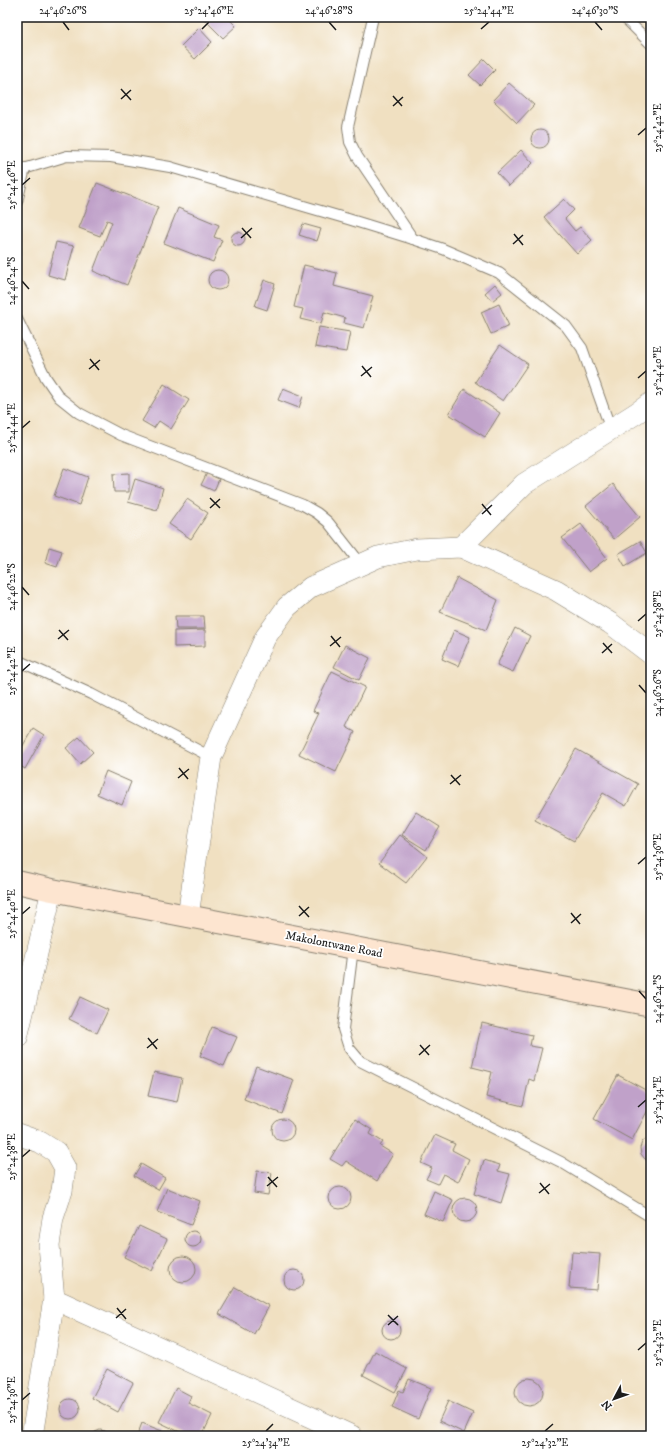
<svg xmlns="http://www.w3.org/2000/svg" width="668" height="1453" viewBox="0 0 668 1453" font-family="'IM FELL DW Pica',serif">
  <style>
    .building { fill: #c0a1c9 }
    .lines { fill: none; stroke-linecap: round; stroke-linejoin: round }
    .service-casing { stroke: #867e6e; stroke-width: 12 }
    .minor-casing { stroke: #867e6e; stroke-width: 22 }
    .secondary-casing { stroke: #867e6e; stroke-width: 24 }
    .service { stroke: #fff; stroke-width: 10 }
    .minor { stroke: #fff; stroke-width: 21 }
    .secondary { stroke: #fde5d0; stroke-width: 22 }
    .ticks { fill: none; stroke: #1c1c1c; stroke-width: 1.5 }
    .labels { text-anchor: middle; stroke-width: 3.5; stroke-linejoin: round; paint-order: stroke }
    .street-label { font-size: 12px; fill: #1c1c1c; stroke: #fff }
    .neatline { fill: none; stroke: #1c1c1c; stroke-width: 1.5 }
    .ticks-label { font-size: 10px; text-anchor: middle; fill: #1c1c1c }
  </style>
  <rect width="100%" height="100%" fill="#fff"/>
  <filter id="ink" filterUnits="userSpaceOnUse"><feTurbulence type="fractalNoise" baseFrequency=".025" numOctaves="2"/><feDisplacementMap in="SourceGraphic" scale="8" xChannelSelector="R" yChannelSelector="G"/><feConvolveMatrix kernelMatrix="1 2 1 2 8 2 1 2 1" color-interpolation-filters="sRGB"/></filter>
  <filter id="wash" filterUnits="userSpaceOnUse"><feTurbulence type="fractalNoise" baseFrequency=".012" numOctaves="4" result="noise"/><feDisplacementMap in="SourceGraphic" scale="16" xChannelSelector="R" yChannelSelector="G"/><feGaussianBlur stdDeviation="0.9" result="paint"/><feColorMatrix in="noise" values="0 0 0 0 0 0 0 0 0 0 0 0 0 0 0 0 0 1.4 0 .05"/><feComposite in="paint" operator="in"/></filter>
  <g filter="url(#wash)">
    <rect width="100%" height="100%" fill="#f0e0c1"/>
    <g id="blocks">
      <g class="building">
        <polygon points="206,17 227,17 236,26 223,38 204,19"/>
        <polygon points="199,28 212,42 195,59 181,46"/>
        <polygon points="484,59 495,70 480,85 469,75"/>
        <polygon points="509,83 534,105 517,123 493,100"/>
        <circle cx="540" cy="139" r="9"/>
        <polygon points="521,150 533,163 509,186 497,173"/>
        <polygon points="97,183 158,207 127,285 93,271 112,222 107,220 100,236 79,228"/>
        <polygon points="564,199 574,210 565,219 575,231 580,227 592,240 577,254 544,217"/>
        <polygon points="178,208 219,225 214,237 222,240 213,262 164,243"/>
        <polygon points="303,224 321,229 317,241 299,235"/>
        <circle cx="238" cy="239" r="7"/>
        <polygon points="56,242 74,246 65,280 48,275"/>
        <polygon points="304,265 337,273 334,286 373,296 364,328 344,323 345,318 324,312 321,324 300,319 303,309 294,307"/>
        <circle cx="218" cy="280" r="10"/>
        <polygon points="264,280 275,284 267,310 255,306"/>
        <polygon points="495,284 502,293 492,301 485,293"/>
        <polygon points="499,304 509,326 491,334 481,312"/>
        <polygon points="319,327 350,332 346,352 315,347"/>
        <polygon points="500,345 528,364 503,401 475,382"/>
        <polygon points="164,384 189,400 171,429 159,421 154,428 142,421"/>
        <polygon points="283,388 303,396 299,408 278,400"/>
        <polygon points="464,389 500,413 485,437 449,414"/>
        <polygon points="64,468 88,477 79,505 54,496"/>
        <polygon points="129,473 129,492 114,492 113,474"/>
        <polygon points="207,473 219,479 214,491 201,485"/>
        <polygon points="135,479 163,488 157,510 128,502"/>
        <polygon points="613,484 640,517 614,539 586,506"/>
        <polygon points="187,499 208,513 191,539 169,524"/>
        <polygon points="581,524 607,558 589,572 562,538"/>
        <polygon points="640,541 647,553 625,566 618,554"/>
        <polygon points="49,547 62,551 57,567 45,563"/>
        <polygon points="457,578 498,600 486,630 440,612"/>
        <polygon points="175,616 204,616 205,629 176,629"/>
        <polygon points="515,628 530,636 513,672 497,665"/>
        <polygon points="205,630 205,646 174,647 174,631"/>
        <polygon points="454,630 470,637 458,666 442,659"/>
        <polygon points="345,645 370,658 359,680 334,667"/>
        <polygon points="332,671 365,687 346,727 355,732 336,772 299,754 319,713 313,711"/>
        <polygon points="33,728 44,735 25,769 17,764 17,756"/>
        <polygon points="79,737 93,752 80,764 66,748"/>
        <polygon points="576,749 638,784 626,806 603,793 574,841 535,820"/>
        <polygon points="106,771 131,782 122,805 97,794"/>
        <polygon points="416,812 440,827 426,850 402,835"/>
        <polygon points="400,835 427,856 406,883 379,863"/>
        <polygon points="80,997 108,1010 97,1033 69,1019"/>
        <polygon points="482,1023 532,1035 530,1046 542,1048 534,1081 529,1079 523,1106 486,1097 492,1072 472,1067"/>
        <polygon points="212,1027 237,1037 224,1066 200,1056"/>
        <polygon points="256,1066 294,1080 282,1114 244,1099"/>
        <polygon points="154,1072 182,1078 177,1102 148,1096"/>
        <polygon points="618,1075 651,1093 651,1104 632,1140 594,1119"/>
        <circle cx="283" cy="1130" r="11"/>
        <polygon points="355,1119 372,1130 370,1134 383,1142 380,1146 393,1154 377,1181 346,1161 342,1166 330,1159"/>
        <polygon points="435,1135 455,1144 452,1150 469,1159 458,1182 443,1174 438,1184 426,1179 432,1168 421,1163"/>
        <polygon points="651,1137 651,1161 645,1159 641,1154 640,1148 642,1142 647,1138"/>
        <polygon points="484,1160 500,1165 498,1171 510,1174 501,1203 474,1194"/>
        <polygon points="141,1164 165,1178 158,1190 134,1176"/>
        <polygon points="257,1171 272,1173 268,1195 254,1193"/>
        <circle cx="340" cy="1198" r="11"/>
        <polygon points="167,1188 200,1201 191,1225 157,1212"/>
        <polygon points="434,1191 453,1200 443,1222 424,1214"/>
        <circle cx="465" cy="1210" r="12"/>
        <polygon points="139,1226 167,1239 152,1271 124,1257"/>
        <circle cx="193" cy="1239" r="8"/>
        <polygon points="572,1252 600,1254 597,1290 569,1288"/>
        <circle cx="183" cy="1269" r="13"/>
        <circle cx="294" cy="1280" r="10"/>
        <polygon points="235,1287 269,1306 254,1334 219,1314"/>
        <circle cx="391" cy="1330" r="9"/>
        <polygon points="375,1351 407,1369 395,1392 363,1375"/>
        <polygon points="107,1369 133,1383 118,1412 92,1398"/>
        <circle cx="529" cy="1392" r="14"/>
        <polygon points="409,1379 431,1388 418,1419 392,1407 399,1390 403,1392"/>
        <polygon points="176,1388 191,1396 188,1403 212,1415 202,1436 188,1436 159,1422"/>
        <circle cx="70" cy="1409" r="10"/>
        <polygon points="448,1401 473,1413 464,1433 439,1421"/>
        <polygon points="142,1423 162,1431 160,1436 137,1436"/>
        <polygon points="100,1430 105,1431 109,1436 92,1436 95,1432"/>
      </g>
    </g>
  </g>
  <g filter="url(#ink)">
    <use href="#blocks" fill-opacity="0" stroke="#867e6e" stroke-width="1"/>
    <g class="lines">
      <g class="service-casing">
        <g id="service">
          <polyline points="373,17 348,127 350,142 357,156 413,239"/>
          <polyline points="624,17 651,44"/>
          <polyline points="17,171 67,156 111,157 170,167 348,219 413,239 443,249 499,273 566,326 582,348 611,430"/>
          <polyline points="17,202 25,168"/>
          <polyline points="17,319 46,378 59,397 79,413 121,435 303,505 317,513 328,522 361,564"/>
          <polyline points="17,660 91,694 211,757"/>
          <polyline points="353,948 343,1029 349,1048 360,1061 561,1162 651,1217"/>
        </g>
      </g>
      <g class="minor-casing">
        <g id="minor">
          <polyline points="461,547 524,484 635,414 651,403"/>
          <polyline points="188,916 211,757 265,638 287,607 311,587 378,557 417,549 461,547 556,590 610,623 651,654"/>
          <polyline points="17,1038 52,890"/>
          <polyline points="17,1134 40,1142 56,1152 65,1168 62,1191 53,1218 49,1245 54,1299 32,1436"/>
          <polyline points="54,1299 352,1436"/>
        </g>
      </g>
      <g class="secondary-casing">
        <polyline id="secondary" points="17,882 52,890 651,1005"/>
      </g>
      <use href="#service" class="service"/>
      <use href="#minor" class="minor"/>
      <use href="#secondary" class="secondary"/>
    </g>
  </g>
  <path class="ticks" d="M 63,22 L 69,30M 329,22 L 336,30M 595,22 L 602,30M 202,29 L 209,22M 481,29 L 489,22M 121,89 L 131,100M 393,96 L 402,106M 121,99 L 131,90M 393,106 L 403,97M 638,135 L 646,128M 22,185 L 30,178M 242,228 L 251,238M 514,234 L 523,245M 241,238 L 252,228M 513,244 L 523,235M 22,281 L 29,289M 90,359 L 99,370M 362,366 L 371,377M 89,369 L 100,360M 361,376 L 372,367M 638,378 L 646,371M 22,428 L 30,421M 210,498 L 220,508M 482,504 L 491,515M 210,508 L 220,499M 482,514 L 492,505M 22,587 L 29,595M 638,621 L 646,614M 59,630 L 68,640M 331,636 L 340,647M 58,639 L 69,630M 603,643 L 612,653M 330,646 L 341,637M 602,653 L 612,644M 22,671 L 30,664M 639,685 L 646,693M 179,768 L 188,779M 451,775 L 460,785M 178,778 L 189,769M 450,784 L 461,775M 638,864 L 646,857M 299,906 L 309,917M 571,913 L 580,924M 22,914 L 30,907M 299,916 L 309,907M 571,923 L 581,914M 639,991 L 646,999M 148,1038 L 157,1049M 420,1045 L 429,1055M 147,1048 L 158,1039M 419,1055 L 430,1045M 638,1107 L 646,1100M 22,1157 L 30,1150M 268,1177 L 277,1187M 540,1183 L 549,1194M 267,1186 L 278,1177M 539,1193 L 550,1184M 117,1308 L 126,1319M 388,1315 L 398,1325M 116,1318 L 126,1309M 388,1325 L 398,1316M 638,1350 L 646,1343M 22,1400 L 30,1393M 266,1431 L 273,1424M 545,1431 L 553,1424"/>
  <g class="labels">
    <g class="street-label">
      <text transform="translate(334 944) rotate(11)" y="4">Makolontwane Road</text>
    </g>
  </g>
  <rect width="668" height="1453" fill="none" stroke="#fff" stroke-width="44"/>
  <g transform="translate(614 1399) rotate(229)" stroke="#ffffff" stroke-width="3" paint-order="stroke">
  <path d="M0-3L7 15L0 10L-7 15Z" fill="#1c1c1c"/>
  <text y="-6" font-size="11" font-weight="bold" text-anchor="middle" fill="#1c1c1c">N</text>
  </g>
  <rect x="22" y="22" width="624" height="1409" class="neatline"/>
  <g class="ticks-label">
    <text x="63" y="14">24°46'26"S</text>
    <text x="209" y="14">25°24'46"E</text>
    <text x="329" y="14">24°46'28"S</text>
    <text x="489" y="14">25°24'44"E</text>
    <text x="595" y="14">24°46'30"S</text>
    <text transform="translate(657 128) rotate(-90)" y="4">25°24'42"E</text>
    <text transform="translate(11 185) rotate(-90)" y="4">25°24'46"E</text>
    <text transform="translate(11 281) rotate(-90)" y="4">24°46'24"S</text>
    <text transform="translate(657 371) rotate(-90)" y="4">25°24'40"E</text>
    <text transform="translate(11 428) rotate(-90)" y="4">25°24'44"E</text>
    <text transform="translate(11 587) rotate(-90)" y="4">24°46'22"S</text>
    <text transform="translate(657 614) rotate(-90)" y="4">25°24'38"E</text>
    <text transform="translate(11 671) rotate(-90)" y="4">25°24'42"E</text>
    <text transform="translate(657 693) rotate(-90)" y="4">24°46'26"S</text>
    <text transform="translate(657 857) rotate(-90)" y="4">25°24'36"E</text>
    <text transform="translate(11 914) rotate(-90)" y="4">25°24'40"E</text>
    <text transform="translate(657 999) rotate(-90)" y="4">24°46'24"S</text>
    <text transform="translate(657 1100) rotate(-90)" y="4">25°24'34"E</text>
    <text transform="translate(11 1157) rotate(-90)" y="4">25°24'38"E</text>
    <text transform="translate(657 1343) rotate(-90)" y="4">25°24'32"E</text>
    <text transform="translate(11 1400) rotate(-90)" y="4">25°24'36"E</text>
    <text x="266" y="1446">25°24'34"E</text>
    <text x="545" y="1446">25°24'32"E</text>
  </g>
</svg>
